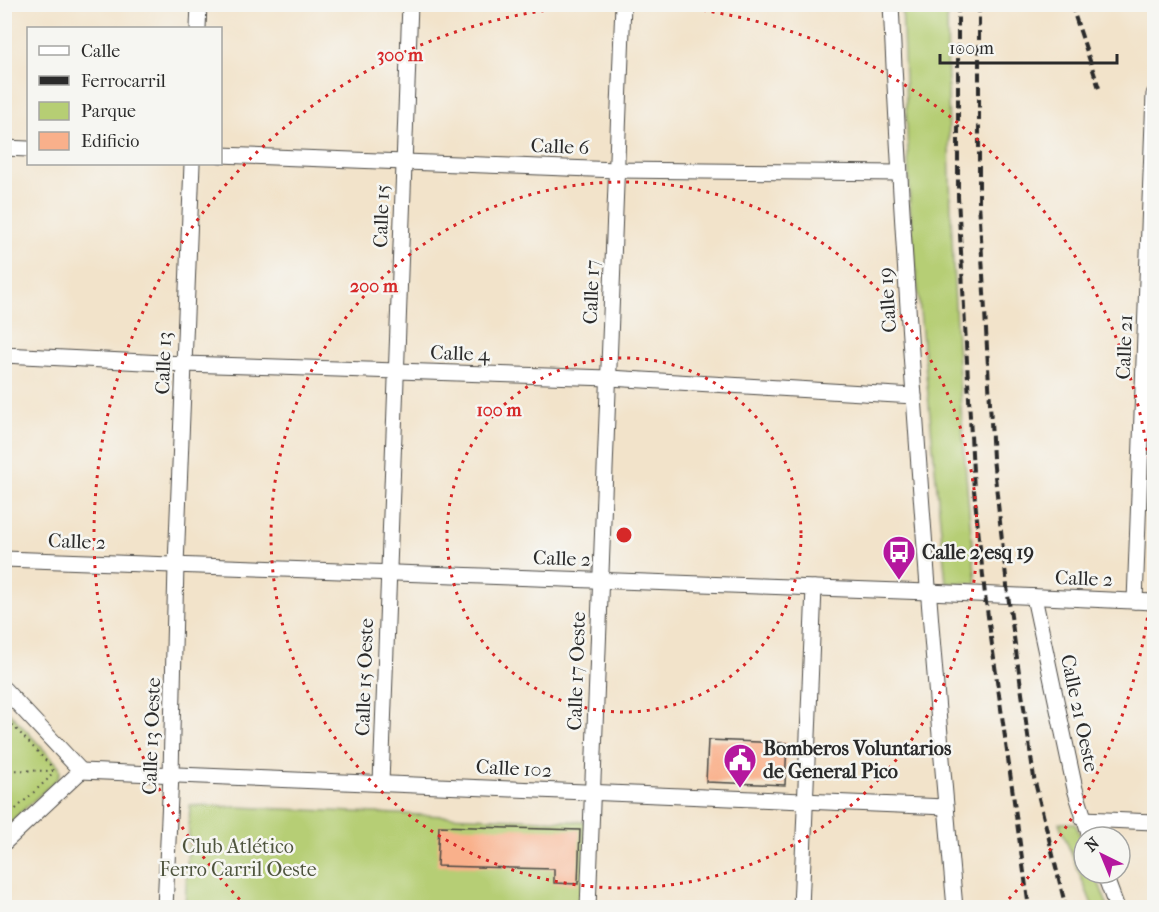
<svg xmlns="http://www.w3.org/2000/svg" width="1159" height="912" viewBox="0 0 1159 912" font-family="'IM FELL French Canon',serif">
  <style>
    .green { fill: #b6ce74; stroke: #707c50; stroke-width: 1.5 }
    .building { fill: #f9b08b }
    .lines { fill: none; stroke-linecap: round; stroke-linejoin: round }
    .minor-casing { stroke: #494743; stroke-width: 17 }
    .path { stroke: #494743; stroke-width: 2; stroke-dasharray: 1.5 4.5; stroke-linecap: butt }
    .minor { stroke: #fff; stroke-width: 15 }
    .rail { stroke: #2b2b2b; stroke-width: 4; stroke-dasharray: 9 4.5; stroke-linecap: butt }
    .ring { fill: none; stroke: #d62828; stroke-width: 3; stroke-dasharray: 3 6 }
    .labels { text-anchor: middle; stroke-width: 5; stroke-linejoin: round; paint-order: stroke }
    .street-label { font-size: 20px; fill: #2b2b2b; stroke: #f6f6f2 }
    .poi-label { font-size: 20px; font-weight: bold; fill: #2b2b2b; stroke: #f6f6f2; text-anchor: start }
    .park-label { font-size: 20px; fill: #4e543d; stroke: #f6f6f2 }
    .centre { fill: #d62828; stroke: #f6f6f2; stroke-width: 3 }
    .ring-label { font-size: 18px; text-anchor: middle; font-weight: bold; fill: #d62828; stroke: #f6f6f2; stroke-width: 5; stroke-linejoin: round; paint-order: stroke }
  </style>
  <rect width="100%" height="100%" fill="#f6f6f2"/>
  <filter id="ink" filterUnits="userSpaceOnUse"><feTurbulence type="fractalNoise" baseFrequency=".0167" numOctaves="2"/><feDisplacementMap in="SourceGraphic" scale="12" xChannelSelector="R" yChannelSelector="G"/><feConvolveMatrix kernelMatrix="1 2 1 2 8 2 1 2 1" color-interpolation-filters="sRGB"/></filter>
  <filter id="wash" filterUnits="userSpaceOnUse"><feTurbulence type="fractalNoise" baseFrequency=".008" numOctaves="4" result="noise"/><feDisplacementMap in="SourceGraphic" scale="24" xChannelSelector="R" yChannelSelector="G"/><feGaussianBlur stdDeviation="1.35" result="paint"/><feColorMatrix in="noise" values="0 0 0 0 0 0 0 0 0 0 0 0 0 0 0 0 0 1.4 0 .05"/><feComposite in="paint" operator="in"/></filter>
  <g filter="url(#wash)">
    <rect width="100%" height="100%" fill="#f2e3ca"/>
    <g class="green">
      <path d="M 902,5 L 947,5 C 948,198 956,391 976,583 L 946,583 L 910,207 Z"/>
      <polygon points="5,708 59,766 60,772 58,778 5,827"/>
      <polygon points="190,805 588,822 584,907 185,908"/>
      <polygon points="1059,823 1075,823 1084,846 1084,873 1095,873 1108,907 1093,907"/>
    </g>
    <g id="blocks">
      <g class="building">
        <polygon points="708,740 787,743 785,785 706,782"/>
        <polygon points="439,826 580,830 578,884 554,883 554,869 437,866"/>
      </g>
    </g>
  </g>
  <g filter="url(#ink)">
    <use href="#blocks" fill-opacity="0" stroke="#494743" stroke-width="1.5"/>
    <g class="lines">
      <g class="minor-casing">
        <g id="minor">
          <path d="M 891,4 C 905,306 928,607 955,908"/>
          <polyline points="198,28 199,4"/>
          <polyline points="4,148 28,149"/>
          <polyline points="220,155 617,170 899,173"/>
          <polyline points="4,355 184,364 609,378 914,396"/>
          <polyline points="4,559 928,592 1154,602"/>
          <polyline points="1034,597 1075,789 1090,837"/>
          <polyline points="1135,601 1154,94"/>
          <polyline points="4,689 81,771"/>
          <polyline points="81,771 946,807"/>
          <polyline points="381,783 410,4"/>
          <polyline points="1083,819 1154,822"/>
          <polyline points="4,843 81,771"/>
          <polyline points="1104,873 1117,908"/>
          <polyline points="165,908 171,774 176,565 192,164"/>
          <polyline points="588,908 623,4"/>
          <polyline points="801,908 814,588"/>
        </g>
      </g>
      <g class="path">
        <polyline points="4,716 50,765 53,771 49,778 4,820"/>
        <polyline points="4,770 53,771"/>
      </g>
      <use href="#minor" class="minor"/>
      <g class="rail">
        <polyline points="958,4 958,197 974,490 985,595 1029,908"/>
        <polyline points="979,4 979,201 993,458 1008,595 1034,778 1066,908"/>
        <polyline points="1071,4 1099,88"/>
      </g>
    </g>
  </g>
  <g class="ring">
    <circle cx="624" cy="535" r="177"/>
    <circle cx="624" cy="535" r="353"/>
    <path d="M246 906A530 530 0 1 1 1002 906"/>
  </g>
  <defs>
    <g id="bus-pin" transform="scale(1.725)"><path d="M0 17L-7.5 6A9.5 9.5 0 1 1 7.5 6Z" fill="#b5179e" stroke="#f6f6f2"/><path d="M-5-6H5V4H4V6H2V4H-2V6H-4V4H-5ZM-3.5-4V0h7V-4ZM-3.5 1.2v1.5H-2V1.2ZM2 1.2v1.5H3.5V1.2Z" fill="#fff"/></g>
    <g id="civic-pin" transform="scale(1.725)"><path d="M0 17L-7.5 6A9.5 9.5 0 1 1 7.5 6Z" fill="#b5179e" stroke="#f6f6f2"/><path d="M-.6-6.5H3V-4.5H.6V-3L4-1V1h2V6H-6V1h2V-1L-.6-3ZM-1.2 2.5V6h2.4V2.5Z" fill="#fff"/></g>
  </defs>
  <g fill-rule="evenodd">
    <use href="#bus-pin" x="899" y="552"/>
    <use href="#civic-pin" x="740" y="760"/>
  </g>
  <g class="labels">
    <g class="street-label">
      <text transform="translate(560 146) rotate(2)" y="7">Calle 6</text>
      <text transform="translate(381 216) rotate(-88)" y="7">Calle 15</text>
      <text transform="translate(591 292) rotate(-88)" y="7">Calle 17</text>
      <text transform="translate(887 300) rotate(-94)" y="7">Calle 19</text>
      <text transform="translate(1124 347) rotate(-88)" y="7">Calle 21</text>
      <text transform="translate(460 353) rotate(2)" y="7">Calle 4</text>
      <text transform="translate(163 363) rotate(-88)" y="7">Calle 13</text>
      <text transform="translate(77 541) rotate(2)" y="7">Calle 2</text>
      <text transform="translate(562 558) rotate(2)" y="7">Calle 2</text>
      <text transform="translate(1084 578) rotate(2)" y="7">Calle 2</text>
      <text transform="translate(576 671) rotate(-88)" y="7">Calle 17 Oeste</text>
      <text transform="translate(364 677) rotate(-88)" y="7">Calle 15 Oeste</text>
      <text transform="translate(1080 713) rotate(78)" y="7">Calle 21 Oeste</text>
      <text transform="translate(151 736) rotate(-88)" y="7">Calle 13 Oeste</text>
      <text transform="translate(514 768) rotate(3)" y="7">Calle 102</text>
    </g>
    <g class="poi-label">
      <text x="922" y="559">Calle 2 esq 19</text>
      <text x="763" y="755">Bomberos Voluntarios<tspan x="763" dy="23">de General Pico</tspan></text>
    </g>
    <g class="park-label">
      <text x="238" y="853">Club Atlético<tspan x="238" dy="23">Ferro Carril Oeste</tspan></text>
    </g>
  </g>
  <circle cx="624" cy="535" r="9" class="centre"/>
  <g class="ring-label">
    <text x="400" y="61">300 m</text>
    <text x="374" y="292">200 m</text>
    <text x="499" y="416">100 m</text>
  </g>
  <rect width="1159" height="912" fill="none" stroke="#f6f6f2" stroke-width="24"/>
  <rect x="27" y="27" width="195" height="138" fill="#f6f6f2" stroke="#a5a5a2" stroke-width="1.5"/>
  <rect x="39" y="46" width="30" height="9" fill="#ffffff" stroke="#a5a5a2" stroke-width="1.5"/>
  <text x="81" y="57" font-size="18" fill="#2b2b2b">Calle</text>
  <rect x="39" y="76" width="30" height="9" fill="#2b2b2b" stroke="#a5a5a2" stroke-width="1.5"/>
  <text x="81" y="87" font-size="18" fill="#2b2b2b">Ferrocarril</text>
  <rect x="39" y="102" width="30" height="18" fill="#b6ce74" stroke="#a5a5a2" stroke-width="1.5"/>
  <text x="81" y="117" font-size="18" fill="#2b2b2b">Parque</text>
  <rect x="39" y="132" width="30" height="18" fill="#f9b08b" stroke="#a5a5a2" stroke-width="1.5"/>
  <text x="81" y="147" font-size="18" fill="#2b2b2b">Edificio</text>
  <g transform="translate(1102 855) rotate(317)"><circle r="28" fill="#f6f6f2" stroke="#a5a5a2" stroke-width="1.5"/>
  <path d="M0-4.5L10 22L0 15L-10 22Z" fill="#b5179e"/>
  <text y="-9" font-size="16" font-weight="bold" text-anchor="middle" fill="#2b2b2b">N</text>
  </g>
  <path d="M940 54v9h177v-9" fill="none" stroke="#2b2b2b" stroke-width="3"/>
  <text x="949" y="54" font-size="18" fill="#2b2b2b" stroke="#f6f6f2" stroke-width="4.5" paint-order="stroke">100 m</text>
</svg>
